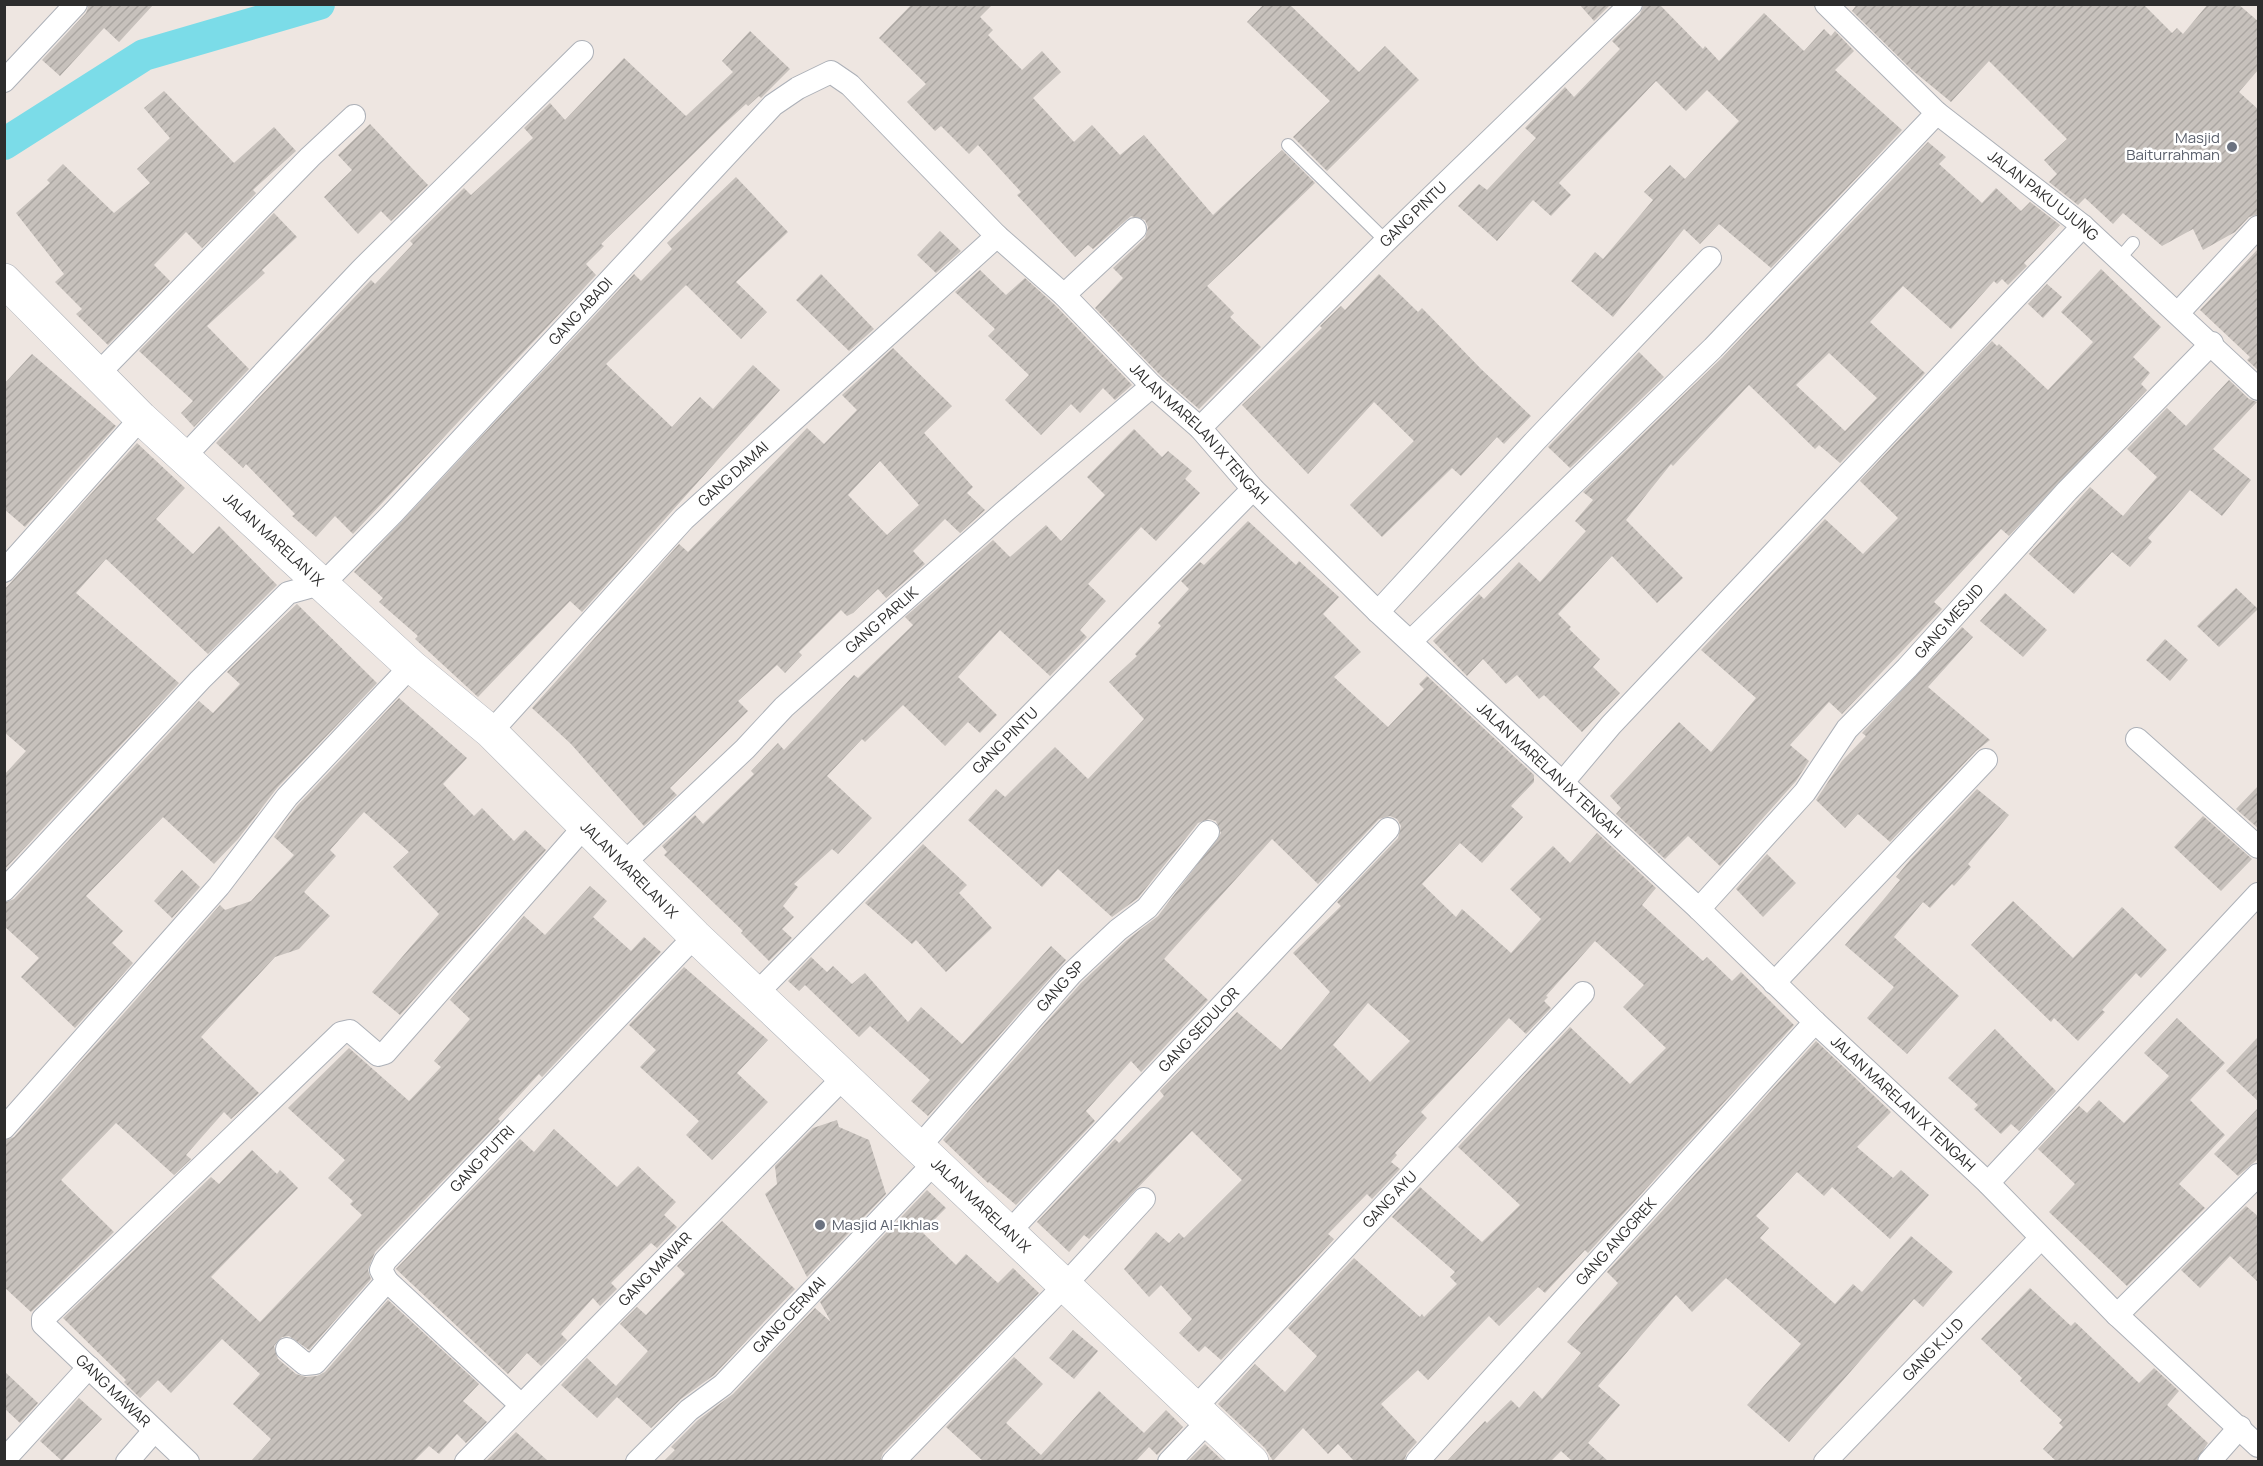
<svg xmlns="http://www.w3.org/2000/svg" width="2263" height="1466" viewBox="0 0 2263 1466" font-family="Manrope,sans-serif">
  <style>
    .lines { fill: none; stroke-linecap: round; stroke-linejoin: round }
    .canal { stroke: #7bdce8; stroke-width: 32 }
    .building { fill: url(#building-hatch); fill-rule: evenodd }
    .service-casing { stroke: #adb1b8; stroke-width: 14 }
    .minor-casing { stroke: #adb1b8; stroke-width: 24 }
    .secondary-casing { stroke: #adb1b8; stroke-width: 34 }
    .service { stroke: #fff; stroke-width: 12 }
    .minor { stroke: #fff; stroke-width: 22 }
    .secondary { stroke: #fff; stroke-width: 33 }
    .worship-dot { fill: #6b7280; stroke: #fff; stroke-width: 2 }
    .labels { text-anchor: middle; stroke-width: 5; stroke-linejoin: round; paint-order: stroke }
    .worship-label { font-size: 15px; fill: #5b616d; stroke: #fff; text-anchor: end }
    .street-label { font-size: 15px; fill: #2d2d2d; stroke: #fff }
  </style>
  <defs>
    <pattern id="building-hatch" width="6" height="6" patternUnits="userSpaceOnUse" patternTransform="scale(1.5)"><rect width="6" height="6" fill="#c7c1bc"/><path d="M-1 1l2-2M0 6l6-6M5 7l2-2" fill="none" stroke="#aba6a2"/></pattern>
  </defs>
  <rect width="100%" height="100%" fill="#eee6e1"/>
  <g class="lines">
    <polyline class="canal" points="4,144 144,55 319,4"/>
  </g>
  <g class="building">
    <polygon points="89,4 154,4 119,42 104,28 60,76 42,60 86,13"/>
    <polygon points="912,4 993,4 980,17 993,30 988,35 1022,70 1042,51 1061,72 1033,98 1074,142 1092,125 1120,155 1144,135 1213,215 1282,150 1315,183 1207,286 1234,313 1230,317 1261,347 1199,409 1161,376 1095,308 1123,278 1113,268 1145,238 1148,227 1145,220 1131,216 1093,249 1088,245 1075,257 1017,195 1021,192 978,145 969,154 941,126 935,131 907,102 926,84 879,38"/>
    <polygon points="1264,4 1289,4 1359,72 1385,46 1419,80 1327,171 1293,137 1330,101 1247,22"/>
    <polygon points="1579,4 1611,4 1594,21"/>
    <polygon points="1644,4 1659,4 1703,49 1705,46 1719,61 1764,13 1804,51 1824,29 1831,36 1835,31 1854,51 1835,70 1902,130 1771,268 1719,224 1700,244 1684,229 1613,317 1571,281 1595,252 1603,259 1653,200 1644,192 1670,165 1685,179 1739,121 1707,90 1686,111 1656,81 1559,183 1571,195 1551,216 1533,200 1497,241 1458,206 1479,184 1487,190 1536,138 1525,128 1565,87 1574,97 1620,49 1612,41 1640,14"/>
    <polygon points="1857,4 2143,4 2172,33 2177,28 2183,34 2208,4 2238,4 2259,22 2259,69 2239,92 2259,110 2259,214 2249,217 2235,232 2203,250 2193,229 2162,246 2123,213 2113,224 2085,198 2078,205 2049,182 2057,174 2044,160 2067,139 1989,61 1951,102 1912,70 1852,11"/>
    <polygon points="750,31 790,69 761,98 759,96 748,106 746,104 722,126 601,244 604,246 586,264 596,275 353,534 335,516 316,537 292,516 295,514 246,464 243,468 216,443 371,280 375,284 413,244 410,241 464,188 471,195 533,138 524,128 550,103 565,120 624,58 686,116 733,72 722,61"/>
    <polygon points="164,91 234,163 274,127 296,151 253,190 256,193 202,248 186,232 154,265 170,281 108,345 76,314 82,309 55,282 64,274 16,213 50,183 47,180 63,164 114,213 150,183 137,169 170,138 144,108"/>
    <polygon points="370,124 428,185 391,221 381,211 358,234 324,197 352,170 338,155"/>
    <path d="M 1928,142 L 1946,157 L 1939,164 L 1982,203 L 1996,188 L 2021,211 L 2030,202 L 2060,225 L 2024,263 L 2027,266 L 2008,285 L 2002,279 L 1997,284 L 1994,281 L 1951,329 L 1903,286 L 1870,322 L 1925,373 L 1840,463 L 1819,445 L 1815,449 L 1749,385 L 1673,466 L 1671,464 L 1626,520 L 1683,578 L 1657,603 L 1612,556 L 1558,614 L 1571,627 L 1569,629 L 1600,659 L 1593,667 L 1620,693 L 1582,732 L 1544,695 L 1539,699 L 1517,675 L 1506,684 L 1483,659 L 1467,676 L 1433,641 L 1479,594 L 1484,599 L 1519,562 L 1540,582 L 1586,531 L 1575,521 L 1593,500 L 1583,492 L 1722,358 ZM 1829,353 L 1877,398 L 1845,431 L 1796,385 Z"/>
    <polygon points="736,177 788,232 736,282 767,312 741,339 686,285 606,364 672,427 700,397 713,409 753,365 780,390 582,612 570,601 478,697 415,639 418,636 379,602 383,598 354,572 634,274 641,281 672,249 667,243"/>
    <polygon points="274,213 297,237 262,270 265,273 207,326 249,369 194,427 181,413 193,401 139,351"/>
    <polygon points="940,231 961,251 936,273 917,255"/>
    <polygon points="2259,248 2259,371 2247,360 2250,357 2200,310"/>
    <polygon points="2101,269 2161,327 2133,357 2150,373 2141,384 2147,390 2009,536 2001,529 1934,602 1942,609 1842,714 1829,702 1790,745 1809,761 1796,781 1720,866 1688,836 1665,859 1616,814 1621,808 1610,796 1679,722 1711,752 1756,698 1701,650 1825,519 1863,554 1898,518 1860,481 1992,341 1997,346 1999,344 2048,390 2093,342 2061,312"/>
    <polygon points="980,270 1006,295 1025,278 1055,305 1132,385 1115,400 1103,388 1080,413 1071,404 1041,435 1005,400 1029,375 988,336 995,329 955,292"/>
    <polygon points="821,274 874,329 849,351 796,300"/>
    <polygon points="1379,274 1418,312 1422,308 1481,369 1531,416 1504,444 1497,437 1461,476 1452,468 1382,537 1350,505 1414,441 1374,402 1308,474 1242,405 1322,328 1320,326 1341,306 1345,310"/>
    <polygon points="2047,284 2062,297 2043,318 2028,304"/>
    <path d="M 893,348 L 952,406 L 924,433 L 973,487 L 967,493 L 985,510 L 960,533 L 945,519 L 913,551 L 925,564 L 886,598 L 878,589 L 853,613 L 847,616 L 841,610 L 799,652 L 802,655 L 785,673 L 777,665 L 738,701 L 748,711 L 670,788 L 677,795 L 644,826 L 571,744 L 532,708 L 679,544 L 688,552 L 807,428 L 824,444 L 857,410 L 842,395 ZM 880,461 L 919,505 L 887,535 L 848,495 Z"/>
    <polygon points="1639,352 1664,377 1570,468 1548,447"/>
    <polygon points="32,354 116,426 25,527 4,509 4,384"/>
    <polygon points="2229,380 2249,399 2257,402 2213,449 2251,480 2222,516 2190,490 2148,538 2152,542 2130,567 2112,552 2074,594 2029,554 2090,487 2123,516 2157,477 2127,449 2167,408 2186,426"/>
    <polygon points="1134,429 1162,457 1168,451 1192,471 1185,479 1200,493 1156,541 1141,527 1088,584 1106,601 1080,630 1087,637 1050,676 1000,630 958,677 997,715 980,733 968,722 945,746 903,705 865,742 862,739 827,776 872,818 838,854 832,849 794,884 798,887 783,906 794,917 782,929 792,938 769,961 741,933 743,931 664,855 667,852 662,846 695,815 703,824 754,774 751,771 778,743 784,750 854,675 858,678 913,625 905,617 993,540 1010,557 1046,525 1061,541 1105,495 1087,477"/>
    <polygon points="137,443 185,488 156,519 193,554 219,526 277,585 208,654 106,559 76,593 179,683 4,870 4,775 26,751 4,732 4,590"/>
    <path d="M 1248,521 L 1296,565 L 1299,561 L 1339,597 L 1323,614 L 1361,652 L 1334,677 L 1388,727 L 1424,689 L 1419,684 L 1427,676 L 1534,775 L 1534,782 L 1511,806 L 1523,817 L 1482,863 L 1460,843 L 1422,884 L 1456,917 L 1462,909 L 1511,953 L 1541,919 L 1510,889 L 1553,846 L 1570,863 L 1597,833 L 1656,888 L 1642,905 L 1703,961 L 1707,957 L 1732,981 L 1741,972 L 1794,1025 L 1588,1253 L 1585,1250 L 1545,1293 L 1538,1287 L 1499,1326 L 1489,1316 L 1428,1380 L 1418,1370 L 1381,1404 L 1417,1442 L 1407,1453 L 1404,1461 L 1354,1461 L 1338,1444 L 1328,1454 L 1303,1428 L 1273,1461 L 1265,1448 L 1218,1404 L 1255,1364 L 1285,1392 L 1317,1356 L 1288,1328 L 1354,1258 L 1420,1317 L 1422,1314 L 1424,1317 L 1457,1284 L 1450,1277 L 1455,1272 L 1392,1217 L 1420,1187 L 1482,1242 L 1520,1205 L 1458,1147 L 1570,1027 L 1630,1084 L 1666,1048 L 1623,1007 L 1644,985 L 1595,941 L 1546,996 L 1548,997 L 1544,1001 L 1551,1008 L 1526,1034 L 1509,1018 L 1421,1112 L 1427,1118 L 1395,1153 L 1397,1155 L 1391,1162 L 1400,1169 L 1372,1199 L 1367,1194 L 1328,1234 L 1334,1239 L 1221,1360 L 1205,1346 L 1199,1352 L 1179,1333 L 1192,1319 L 1161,1285 L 1149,1297 L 1124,1269 L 1156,1232 L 1169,1243 L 1179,1233 L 1184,1238 L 1242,1180 L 1192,1131 L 1089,1239 L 1084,1235 L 1069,1252 L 1037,1222 L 1115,1139 L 1119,1143 L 1164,1096 L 1160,1091 L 1237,1012 L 1281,1050 L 1330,992 L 1293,953 L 1341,906 L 1337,902 L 1398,838 L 1401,826 L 1397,819 L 1390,816 L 1379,819 L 1318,884 L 1272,839 L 1164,959 L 1208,1000 L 1141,1072 L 1131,1061 L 1086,1111 L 1095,1121 L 1016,1205 L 989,1182 L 988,1183 L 943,1140 L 1081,983 L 1127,940 L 1158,916 L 1221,833 L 1216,821 L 1209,819 L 1198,823 L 1138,898 L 1112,917 L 1058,869 L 1042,887 L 968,820 L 996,789 L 1005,797 L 1055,747 L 1088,779 L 1144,719 L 1109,682 L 1137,656 L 1135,654 L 1161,626 L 1158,623 L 1189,589 L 1181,581 L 1200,562 L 1204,565 ZM 1368,1003 L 1410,1041 L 1370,1082 L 1333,1045 Z"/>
    <polygon points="2236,588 2258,609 2219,647 2197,626"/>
    <polygon points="2005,593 2047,630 2023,657 1980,621"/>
    <polygon points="297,604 377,683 277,788 238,839 214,864 163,817 86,896 123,931 112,943 133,963 75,1028 21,977 39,958 4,926 4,903 14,899 199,701 213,713 240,684 227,672"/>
    <polygon points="1962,627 1973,637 1928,687 1990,740 1976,751 1890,842 1858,814 1845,828 1816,800 1842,761 1866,736 1862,733"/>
    <polygon points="2165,639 2188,660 2170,681 2146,660"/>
    <polygon points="399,698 467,758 443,784 474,816 482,808 514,841 525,830 546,850 400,1015 372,992 439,914 393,867 409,852 364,812 330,850 336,856 304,892 330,916 299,949 275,957 201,1037 259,1093 231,1119 224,1112 186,1155 191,1159 174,1175 116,1123 61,1180 114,1232 31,1312 4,1287 4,1141 14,1137 220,905 225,910 251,901 294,855 274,837 297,806"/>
    <polygon points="2259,785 2259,829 2236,809"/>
    <polygon points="1977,789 2009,815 1968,864 1971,867 1954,886 1952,884 1930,908 1923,902 1894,937 1959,996 1907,1054 1867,1018 1894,987 1845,945 1900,880 1896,877 1910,860"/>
    <polygon points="2203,816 2252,859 2221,891 2174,847"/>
    <polygon points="923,844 967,885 959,893 992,928 946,972 916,940 912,944 865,903"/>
    <polygon points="1767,854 1796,883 1763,917 1736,889"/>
    <polygon points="182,870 200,887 172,918 154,901"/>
    <polygon points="590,886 607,901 593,917 631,951 644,937 661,952 542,1077 539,1074 498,1119 500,1121 375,1252 368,1270 371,1279 309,1350 289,1336 282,1337 274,1346 278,1359 296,1374 306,1377 317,1376 325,1372 388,1300 479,1384 463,1401 487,1422 466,1443 457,1434 439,1454 429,1446 414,1461 251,1461 271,1439 233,1404 260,1374 222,1339 171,1393 158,1380 140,1398 124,1382 126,1380 63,1318 211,1177 219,1184 252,1150 277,1174 280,1170 298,1188 211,1277 260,1322 362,1215 350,1204 353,1201 328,1178 345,1160 288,1108 349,1048 409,1101 441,1067 434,1061 470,1019 450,1000 524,916 545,935"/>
    <polygon points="2013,901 2073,958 2122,907 2167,950 2141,978 2136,973 2102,1010 2105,1012 2078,1041 2054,1018 2051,1022 1971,945"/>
    <polygon points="1051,946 1066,960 928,1116 911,1101 930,1080 870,1026 859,1037 805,985 799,991 788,981 811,957 827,972 833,966 852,984 865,973 908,1022 921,1007 962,1044"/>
    <polygon points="684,967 768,1040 737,1073 768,1102 712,1160 686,1135 699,1121 640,1067 656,1050 629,1025"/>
    <polygon points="2177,1018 2225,1063 2190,1100 2225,1135 2179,1184 2205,1208 2127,1286 2049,1212 2075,1184 2038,1149 2079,1106 2087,1113 2099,1100 2124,1123 2169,1076 2144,1053"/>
    <polygon points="1995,1029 2056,1091 2019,1131 2011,1124 2001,1134 1974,1109 1978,1105 1948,1078"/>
    <polygon points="2259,1036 2259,1102 2226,1071"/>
    <polygon points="1816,1041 1891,1112 1857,1147 1893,1178 1901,1170 1929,1195 1890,1239 1832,1187 1824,1196 1797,1172 1756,1216 1769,1228 1760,1238 1835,1304 1853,1284 1862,1292 1911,1236 1953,1272 1923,1307 1914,1299 1789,1442 1747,1405 1801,1344 1726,1278 1692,1312 1676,1295 1598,1386 1620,1405 1588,1443 1608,1461 1572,1461 1561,1451 1551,1461 1447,1461 1485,1421 1487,1423 1511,1400 1519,1408 1534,1391 1542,1399 1581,1353 1567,1342 1618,1283 1607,1272"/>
    <polygon points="2259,1107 2259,1158 2238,1176 2214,1154"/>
    <polygon points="837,1120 839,1127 869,1140 886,1194 807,1277 765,1194 777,1184 775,1166 813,1128"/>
    <polygon points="554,1129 617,1187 638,1166 676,1202 664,1215 677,1227 657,1248 651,1243 611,1283 617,1289 600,1306 593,1298 561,1334 567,1340 541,1366 527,1353 508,1374 396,1269 520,1139 534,1152"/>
    <polygon points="927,1190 946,1208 922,1232 956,1265 966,1254 998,1283 1013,1268 1039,1293 883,1453 880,1461 664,1461 675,1450 671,1447 698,1420 733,1394 815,1308 831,1322 820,1302"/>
    <polygon points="2246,1206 2259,1217 2259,1283 2230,1256 2200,1288 2181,1270"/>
    <polygon points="722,1221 795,1289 714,1375 681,1399 651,1428 617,1397 597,1418 561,1385 587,1358 616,1386 648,1351 620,1324 637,1307 646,1315 685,1274 677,1266"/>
    <polygon points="2030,1288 2071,1326 2075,1322 2139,1383 2154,1368 2179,1391 2167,1405 2208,1443 2196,1461 2056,1461 2043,1449 2063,1427 2059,1423 2062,1420 2020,1381 2022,1378 1981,1339"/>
    <polygon points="1073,1330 1098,1351 1074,1379 1049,1358"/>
    <polygon points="1014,1357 1043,1384 1006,1423 1041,1455 1099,1391 1144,1433 1166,1410 1183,1427 1157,1455 1149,1447 1136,1461 983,1461 946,1427"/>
    <polygon points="4,1371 38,1403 20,1423 4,1408"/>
    <polygon points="79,1398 102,1419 62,1461 40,1441"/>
    <polygon points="516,1432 548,1461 486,1461"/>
    <polygon points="1205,1444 1222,1460 1221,1461 1188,1461"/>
  </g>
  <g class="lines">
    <g class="service-casing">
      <g id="service">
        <polyline points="1288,145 1386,241"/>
        <polyline points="2119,259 2133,243"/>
      </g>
    </g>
    <g class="minor-casing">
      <g id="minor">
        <path id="s1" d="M 1826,4 L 1937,113 L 2083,226 L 2258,389"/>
        <polyline points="4,81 76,4"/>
        <polyline points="1064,295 1135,229"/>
        <polyline points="2179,312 2258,227"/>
        <polyline points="98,374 310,157 354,116"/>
        <path id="s2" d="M 1200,428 L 1386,241 L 1631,4"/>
        <polyline points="184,457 362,269 582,52"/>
        <polyline points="4,571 141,418"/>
        <polyline points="1378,612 1535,441 1710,258"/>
        <polyline points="1411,641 1713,348 1937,113"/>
        <path id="s3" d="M 491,732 L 684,519 L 997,236"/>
        <polyline points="2137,739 2258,847"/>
        <polyline points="1563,782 1611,725 2083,226"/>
        <path id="s4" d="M 622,865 L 745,749 L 784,707 L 1004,512 L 1152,386"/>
        <path id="s5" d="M 4,890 L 200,680 L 288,593 L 324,583 L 393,513 L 773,105 L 798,88 L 831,72 L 850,85 L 997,236 L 1064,295 L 1152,386 L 1200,428 L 1253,489 L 1378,612 L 1699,909 L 1815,1022 L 1988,1183 L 2117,1315 L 2258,1446"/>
        <path id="s6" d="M 1699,909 L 1805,792 L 1847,729 L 1907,668 L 2067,491 L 2212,343"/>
        <polyline points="1774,983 1986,760"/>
        <path id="s7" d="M 757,993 L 1253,489"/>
        <polyline points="4,1128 219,886 287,797 411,666"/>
        <path id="s8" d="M 919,1147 L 1071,974 L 1118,930 L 1147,908 L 1208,832"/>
        <polyline points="1988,1183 2258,894"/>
        <path id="s9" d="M 1010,1231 L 1388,829"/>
        <polyline points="387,1281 521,1405"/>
        <polyline points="2117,1315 2258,1175"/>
        <path id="s10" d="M 287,1349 L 305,1364 L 315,1363 L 387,1281 L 381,1270 L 385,1261 L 695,936"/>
        <path id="s11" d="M 1196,1407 L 1583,993"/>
        <polyline points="4,1460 89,1367"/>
        <polyline points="127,1462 154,1431"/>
        <polyline points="188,1462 43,1324 43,1319 341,1033 350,1031 378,1055 385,1053 584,827"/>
        <path id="s12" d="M 466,1462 L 844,1077"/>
        <path id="s13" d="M 637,1462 L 689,1410 L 723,1385 L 935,1162"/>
        <polyline points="893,1462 1066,1284 1144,1199"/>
        <polyline points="1169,1462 1209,1420"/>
        <path id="s14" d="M 1417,1462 L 1815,1022"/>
        <path id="s15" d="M 1825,1462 L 2041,1238"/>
        <polyline points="2209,1462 2240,1427"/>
      </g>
    </g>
    <g class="secondary-casing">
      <g id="secondary">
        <path id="s16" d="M 4,280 L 141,418 L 411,666 L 491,732 L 695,936 L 1252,1462"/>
      </g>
    </g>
    <use href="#service" class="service"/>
    <use href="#minor" class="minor"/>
    <use href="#secondary" class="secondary"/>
  </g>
  <g class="worship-dot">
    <circle cx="2232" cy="147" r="6"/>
    <circle cx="820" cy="1225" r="6"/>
  </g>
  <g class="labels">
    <g class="worship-label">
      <text x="2220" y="143">Masjid<tspan x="2220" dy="17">Baiturrahman</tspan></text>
      <text x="832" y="1230" text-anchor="start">Masjid Al-Ikhlas</text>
    </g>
    <g class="street-label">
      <text dy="5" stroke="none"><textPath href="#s1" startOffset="290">JALAN PAKU UJUNG</textPath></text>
      <text dy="5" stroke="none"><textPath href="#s2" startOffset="302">GANG PINTU</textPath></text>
      <text dy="5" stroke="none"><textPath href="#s5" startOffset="822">GANG ABADI</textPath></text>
      <text dy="5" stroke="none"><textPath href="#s5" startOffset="1688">JALAN MARELAN IX TENGAH</textPath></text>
      <text dy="5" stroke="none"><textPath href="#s3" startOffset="354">GANG DAMAI</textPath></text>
      <text dy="5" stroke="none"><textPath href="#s16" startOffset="374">JALAN MARELAN IX</textPath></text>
      <text dy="5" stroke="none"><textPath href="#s4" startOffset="357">GANG PARLIK</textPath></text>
      <text dy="5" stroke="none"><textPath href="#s6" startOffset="382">GANG MESJID</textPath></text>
      <text dy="5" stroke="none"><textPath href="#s7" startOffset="354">GANG PINTU</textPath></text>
      <text dy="5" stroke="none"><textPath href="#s5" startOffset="2174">JALAN MARELAN IX TENGAH</textPath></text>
      <text dy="5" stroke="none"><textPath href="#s16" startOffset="860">JALAN MARELAN IX</textPath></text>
      <text dy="5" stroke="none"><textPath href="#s8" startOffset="214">GANG SP</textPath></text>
      <text dy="5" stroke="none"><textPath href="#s9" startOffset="276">GANG SEDULOR</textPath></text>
      <text dy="5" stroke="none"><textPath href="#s5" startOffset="2660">JALAN MARELAN IX TENGAH</textPath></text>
      <text dy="5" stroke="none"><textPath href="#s10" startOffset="306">GANG PUTRI</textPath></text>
      <text dy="5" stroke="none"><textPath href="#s11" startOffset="284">GANG AYU</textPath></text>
      <text dy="5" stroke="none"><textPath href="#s16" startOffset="1346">JALAN MARELAN IX</textPath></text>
      <text dy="5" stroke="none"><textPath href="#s14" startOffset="297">GANG ANGGREK</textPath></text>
      <text dy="5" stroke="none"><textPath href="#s12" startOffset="270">GANG MAWAR</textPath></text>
      <text dy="5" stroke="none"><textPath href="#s13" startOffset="212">GANG CERMAI</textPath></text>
      <text dy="5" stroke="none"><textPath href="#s15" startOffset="156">GANG K.U.D</textPath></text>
      <text transform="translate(113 1391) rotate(44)" y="5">GANG MAWAR</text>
    </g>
  </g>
  <rect width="2263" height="1466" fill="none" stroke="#2d2d2d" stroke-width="12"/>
</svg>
